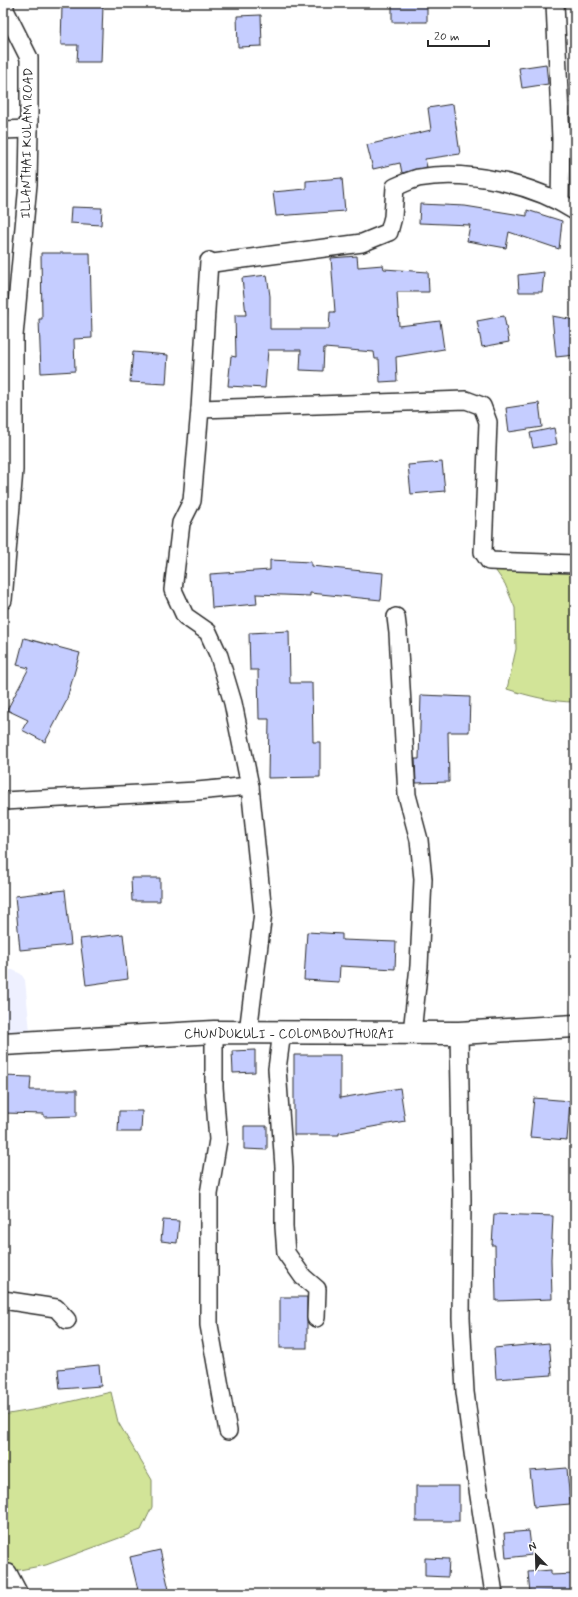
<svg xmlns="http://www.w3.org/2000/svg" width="578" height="1597" viewBox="0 0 578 1597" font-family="Mynerve,sans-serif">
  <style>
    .built { fill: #eef0ff }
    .green { fill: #d2e498; stroke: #7e8862 }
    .building { fill: #c5cdff; stroke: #2b2b2b }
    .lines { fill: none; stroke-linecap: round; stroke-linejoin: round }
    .minor-casing { stroke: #2b2b2b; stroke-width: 20 }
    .secondary-casing { stroke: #2b2b2b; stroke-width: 25 }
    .minor { stroke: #fff; stroke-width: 17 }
    .secondary { stroke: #fff; stroke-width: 22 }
    .labels { text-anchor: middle; stroke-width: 3.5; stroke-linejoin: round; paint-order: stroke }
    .street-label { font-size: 13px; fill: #2b2b2b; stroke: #fff }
  </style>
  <rect width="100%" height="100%" fill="#fff"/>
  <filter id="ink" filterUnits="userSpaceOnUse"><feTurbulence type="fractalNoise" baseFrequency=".025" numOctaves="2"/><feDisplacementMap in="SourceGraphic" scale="8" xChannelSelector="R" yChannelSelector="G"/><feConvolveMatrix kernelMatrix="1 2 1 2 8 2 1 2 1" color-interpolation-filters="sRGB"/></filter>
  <g filter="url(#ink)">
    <polygon class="built" points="3,970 13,970 21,974 25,980 31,1042 3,1044"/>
    <g class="green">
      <path d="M 489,561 L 575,564 L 575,702 C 552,702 529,696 507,689 L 516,649 L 515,608 L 505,584 Z"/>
      <polygon points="111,1392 118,1422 152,1480 152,1507 141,1530 46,1565 3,1573 3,1415 38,1409"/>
    </g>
    <g class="building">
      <rect x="392" y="3" width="35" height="19"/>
      <polygon points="62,6 103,6 101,62 77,62 78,45 61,45"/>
      <polygon points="261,15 262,46 238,47 237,16"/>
      <polygon points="546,64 548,84 522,88 519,68"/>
      <polygon points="453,104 460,154 425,159 427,167 402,173 400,163 373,169 367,145 431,130 428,108"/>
      <polygon points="342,178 345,211 276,216 273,192 306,189 306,181"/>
      <polygon points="420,204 465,206 527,216 527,210 562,221 559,249 509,232 506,248 467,241 470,225 419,223"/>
      <polygon points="71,207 102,208 101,225 70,223"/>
      <polygon points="41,253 90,253 92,338 74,339 75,371 41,373 39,319 42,319"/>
      <polygon points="357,256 358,267 383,265 384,269 428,272 429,292 397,292 399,326 440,321 444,349 396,357 397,381 380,382 379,359 375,359 374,352 324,348 323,371 300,370 301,350 268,350 265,388 228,386 231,356 236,357 235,315 246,315 242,278 267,275 270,296 270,329 329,329 330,312 335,312 331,258"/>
      <polygon points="544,272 542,292 519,292 518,275"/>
      <polygon points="504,316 509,342 482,347 477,321"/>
      <polygon points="552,316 575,320 575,355 556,357"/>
      <polygon points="133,352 168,355 166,384 130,382"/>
      <polygon points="539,403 542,427 509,432 506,408"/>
      <polygon points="554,428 557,444 533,448 530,433"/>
      <polygon points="442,462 445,491 411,494 408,465"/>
      <polygon points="270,560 311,562 311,566 383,573 381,600 310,593 310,596 256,594 257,604 212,608 210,574 270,570"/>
      <polygon points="289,631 290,683 312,683 313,742 320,742 320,777 268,778 269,719 259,719 258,670 250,670 249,633"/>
      <polygon points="24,638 80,653 66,702 45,742 22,730 28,720 7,710 29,668 17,665"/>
      <polygon points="421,695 470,697 469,732 448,732 449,782 416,783 415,759 419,759"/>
      <polygon points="131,878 160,878 160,901 132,901"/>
      <polygon points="65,890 71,945 20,950 15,896"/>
      <polygon points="307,932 342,934 342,940 396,942 395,969 340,966 339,982 304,980"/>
      <polygon points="123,934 128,979 86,985 80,939"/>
      <polygon points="255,1050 255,1072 233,1073 232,1051"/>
      <polygon points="294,1055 340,1055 340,1098 400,1088 405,1121 339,1133 339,1135 294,1135"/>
      <polygon points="3,1076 31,1077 30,1090 77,1090 77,1116 44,1117 44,1114 3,1113"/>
      <polygon points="534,1098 570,1101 567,1140 530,1137"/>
      <polygon points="119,1111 142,1111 141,1132 118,1132"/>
      <polygon points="244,1126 267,1126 267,1150 244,1149"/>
      <polygon points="494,1214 553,1216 551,1259 552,1299 496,1301 495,1245 492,1245"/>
      <polygon points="163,1220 179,1221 177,1243 161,1241"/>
      <rect x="280" y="1297" width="27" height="51"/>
      <polygon points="549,1343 552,1375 496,1379 494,1348"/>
      <polygon points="99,1365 101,1386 60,1389 58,1369"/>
      <polygon points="567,1468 570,1504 534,1507 530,1471"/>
      <rect x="416" y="1486" width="43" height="35"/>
      <polygon points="529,1531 532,1555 506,1558 504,1533"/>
      <polygon points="160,1550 170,1594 139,1594 130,1557"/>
      <polygon points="425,1558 449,1559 448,1577 425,1576"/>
      <polygon points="551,1570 551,1575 575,1574 575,1590 530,1593 528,1572"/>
    </g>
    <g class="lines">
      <g class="minor-casing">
        <g id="minor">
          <polyline points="555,3 561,139 560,202"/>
          <polyline points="3,130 29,129"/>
          <polyline points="200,409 466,400 482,406 488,422 483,552 489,561 575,564"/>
          <polyline points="3,600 14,470 14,336 28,184 29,129 29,58 5,10 5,3"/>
          <polyline points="396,617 398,633 407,795 419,840 423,879 419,966 412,1033"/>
          <polyline points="3,801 197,791 250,786"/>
          <polyline points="214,1032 214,1087 218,1140 209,1194 209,1325 228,1431"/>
          <path d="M 248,1032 L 263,913 L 250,786 L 233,703 L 219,656 L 208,632 L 185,616 L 173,590 L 181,523 L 192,501 L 200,409 L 209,261 L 213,263 L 362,243 L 389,232 L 393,217 L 395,187 C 403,184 410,180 418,178 C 467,169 533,184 575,211"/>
          <polyline points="282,1032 277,1069 284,1167 284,1227 286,1253 303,1277 317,1289 316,1318"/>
          <polyline points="459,1033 462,1200 461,1318 465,1392 477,1483 494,1594"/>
          <polyline points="3,1300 56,1308 67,1320"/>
          <polyline points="3,1573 8,1573 19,1594"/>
        </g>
      </g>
      <g class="secondary-casing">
        <polyline id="secondary" points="3,1044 214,1032 459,1033 575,1026"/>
      </g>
      <use href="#minor" class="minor"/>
      <use href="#secondary" class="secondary"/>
    </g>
  </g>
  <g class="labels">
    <g class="street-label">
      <text transform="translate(26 143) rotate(-89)" y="5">ILLANTHAI KULAM ROAD</text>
      <text x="289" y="1038">CHUNDUKULI - COLOMBOUTHURAI</text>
    </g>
  </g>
  <rect width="578" height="1597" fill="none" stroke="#fff" stroke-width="16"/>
  <rect x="8" y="8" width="562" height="1581" fill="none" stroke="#2b2b2b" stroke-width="1.5" filter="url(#ink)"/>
  <g transform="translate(536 1555) rotate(337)" stroke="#ffffff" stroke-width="3" paint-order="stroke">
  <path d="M0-3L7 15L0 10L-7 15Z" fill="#2b2b2b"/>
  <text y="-6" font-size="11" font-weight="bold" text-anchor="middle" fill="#2b2b2b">N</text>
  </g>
  <path d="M428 40v6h61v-6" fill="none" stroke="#2b2b2b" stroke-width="2"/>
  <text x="434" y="40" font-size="12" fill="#2b2b2b" stroke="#ffffff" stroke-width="3" paint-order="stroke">20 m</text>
</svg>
